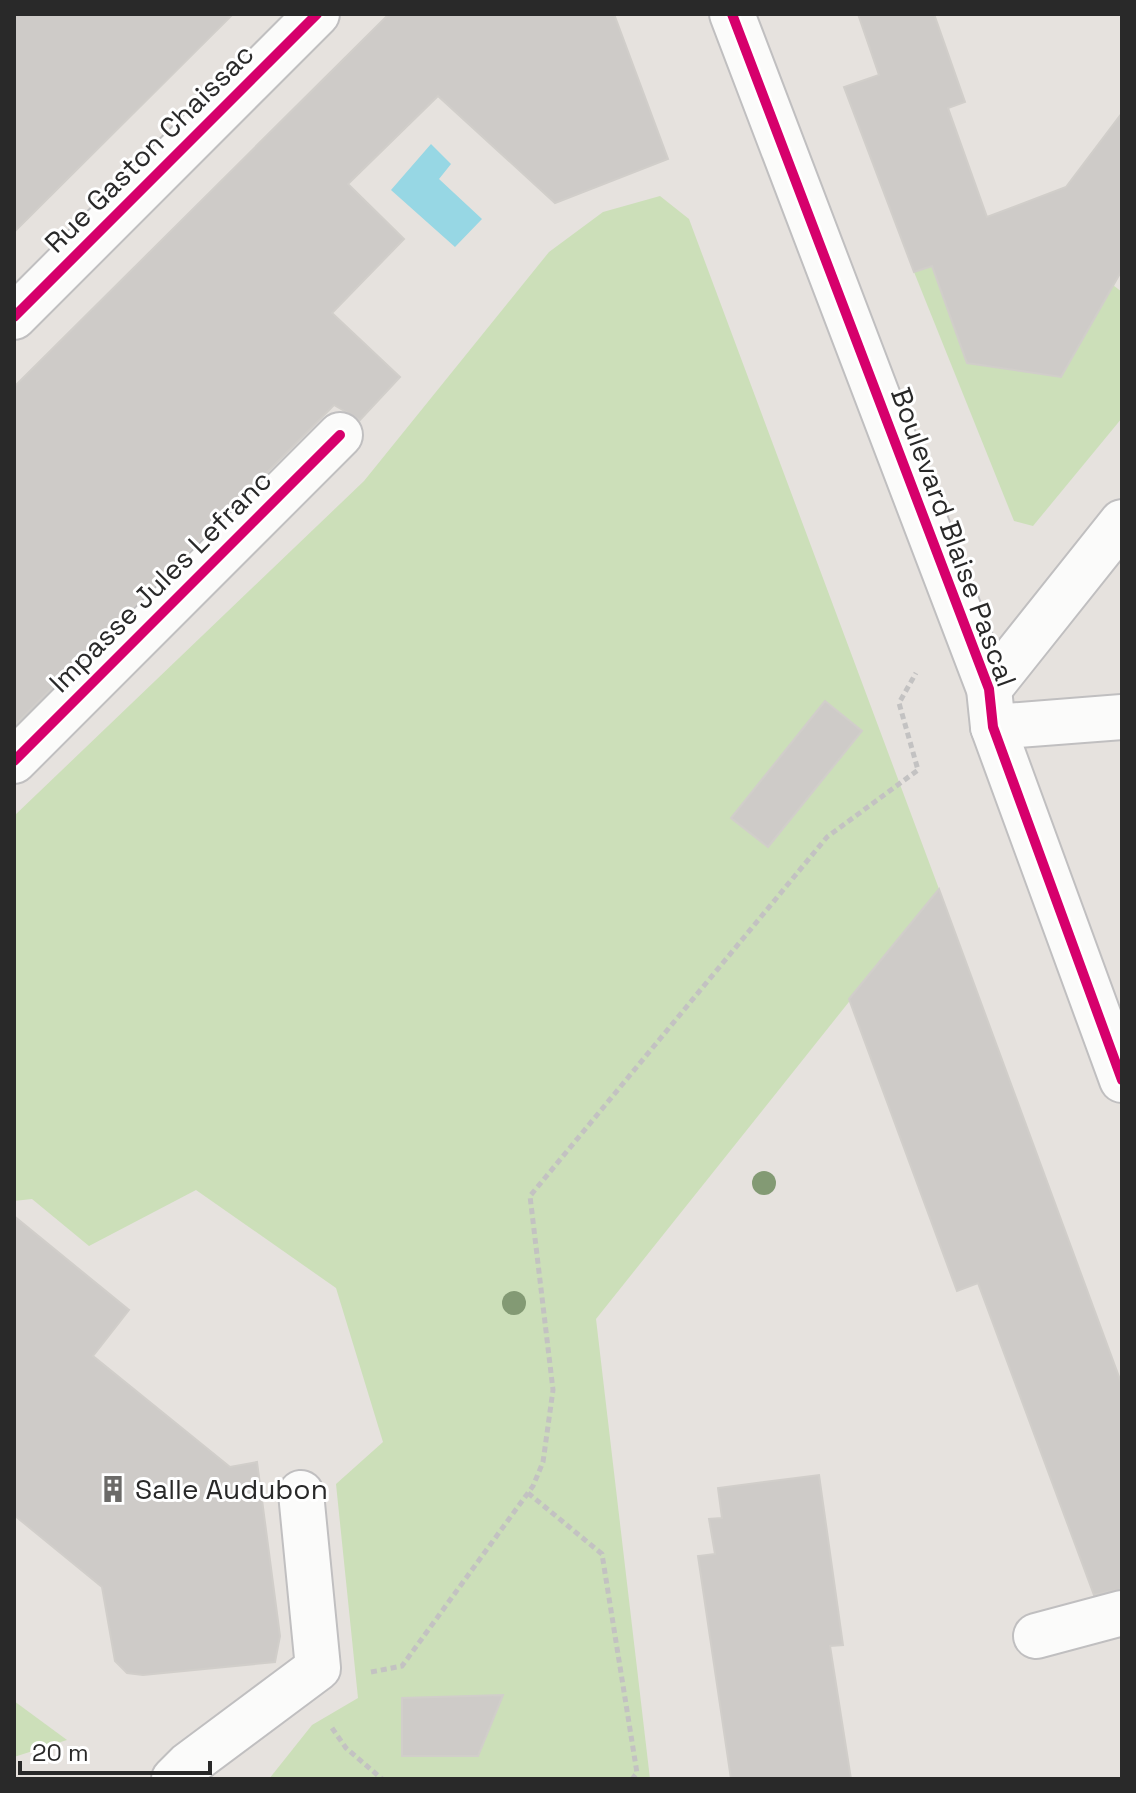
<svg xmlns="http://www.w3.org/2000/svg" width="1136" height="1793" viewBox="0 0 1136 1793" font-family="'Space Grotesk',sans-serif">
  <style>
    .green { fill: #ccdfb9 }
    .water { fill: #97d7e4 }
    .building { fill: #cecbc8; stroke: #d1ceca; stroke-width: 2 }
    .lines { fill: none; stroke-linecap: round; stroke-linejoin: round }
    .minor-casing { stroke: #c0bfc0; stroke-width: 48 }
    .path { stroke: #c3c2c2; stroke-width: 5; stroke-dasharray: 6 4; stroke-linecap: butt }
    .minor { stroke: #fbfbfa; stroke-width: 44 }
    .cycleway-casing { stroke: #fff; stroke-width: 15 }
    .cycleway { stroke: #d6006c; stroke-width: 10 }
    .tree { fill: #839a74 }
    .labels { text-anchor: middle; stroke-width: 6; stroke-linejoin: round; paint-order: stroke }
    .street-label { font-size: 28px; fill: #292929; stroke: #fff }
    .poi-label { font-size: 28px; fill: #292929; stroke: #fff; text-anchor: start }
  </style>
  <rect width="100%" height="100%" fill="#e6e2de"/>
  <g class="green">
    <polygon points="660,196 689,219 939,889 596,1319 650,1779 269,1779 312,1725 358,1698 336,1484 383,1442 336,1288 196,1190 89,1246 32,1199 14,1201 14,816 364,481 549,252 603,212"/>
    <polygon points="1036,226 1122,292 1122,418 1033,526 1014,521 914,272"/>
    <polygon points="14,1701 67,1740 14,1757"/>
  </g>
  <polygon class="water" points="431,144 451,164 439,179 482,219 455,247 391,190"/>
  <g class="building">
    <polygon points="14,14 233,14 14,232"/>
    <polygon points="389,14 614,14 668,159 555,203 438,96 348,184 404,239 332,313 400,377 360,420 334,405 14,726 14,387"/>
    <polygon points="858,14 934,14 965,102 948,108 987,217 1066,187 1122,113 1122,270 1061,377 967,363 932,266 914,272 844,87 879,75"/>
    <polygon points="825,701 862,731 768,847 731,818"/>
    <polygon points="939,889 1122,1385 1122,1589 1094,1595 978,1283 957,1291 849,999"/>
    <polygon points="14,1216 129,1310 93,1356 230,1467 257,1462 280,1636 275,1662 143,1675 127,1673 115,1661 102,1587 14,1515"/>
    <polygon points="819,1475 843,1645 830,1646 851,1779 731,1779 698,1556 715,1554 709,1519 722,1518 718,1488"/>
    <polygon points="503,1695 478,1756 402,1756 402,1698"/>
  </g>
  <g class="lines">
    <g class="minor-casing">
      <g id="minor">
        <polyline points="732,14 989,689 993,727 1122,1080"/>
        <polyline points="14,317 317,14"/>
        <polyline points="989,689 1122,522"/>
        <polyline points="993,727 1122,717"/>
        <polyline points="14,761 340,435"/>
        <polyline points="1036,1636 1122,1613"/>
        <polyline points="174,1779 188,1765 318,1668 301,1493"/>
      </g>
    </g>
    <g class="path">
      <polyline points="528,1493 602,1554 637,1773 632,1779"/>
      <polyline points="371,1672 402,1666 533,1486 543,1462 553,1390 530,1196 827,837 918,770 899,703 916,673"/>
      <polyline points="332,1728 346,1748 382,1779"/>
    </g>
    <use href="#minor" class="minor"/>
    <g class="cycleway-casing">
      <g id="cycleway">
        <polyline points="732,14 989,689 993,727 1122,1080"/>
        <polyline points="14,317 317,14"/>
        <polyline points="14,761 340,435"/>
      </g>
    </g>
    <use href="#cycleway" class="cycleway"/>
  </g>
  <g class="tree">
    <circle cx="764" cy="1183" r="12"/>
    <circle cx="514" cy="1303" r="12"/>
  </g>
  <defs>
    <g id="building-bare" transform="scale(2.16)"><path d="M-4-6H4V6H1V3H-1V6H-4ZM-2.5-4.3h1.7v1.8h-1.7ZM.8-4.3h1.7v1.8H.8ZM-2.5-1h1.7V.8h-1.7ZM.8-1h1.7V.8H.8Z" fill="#6b6a68" stroke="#fff" stroke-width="2.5" paint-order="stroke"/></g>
  </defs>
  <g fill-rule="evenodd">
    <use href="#building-bare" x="113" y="1489"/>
  </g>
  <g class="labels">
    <g class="street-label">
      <text transform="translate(149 148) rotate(-45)" y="10">Rue Gaston Chaissac</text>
      <text transform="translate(954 537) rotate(70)" y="10">Boulevard Blaise Pascal</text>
      <text transform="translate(160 581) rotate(-45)" y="10">Impasse Jules Lefranc</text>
    </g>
    <g class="poi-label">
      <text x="135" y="1499">Salle Audubon</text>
    </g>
  </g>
  <rect width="1136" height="1793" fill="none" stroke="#292929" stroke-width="32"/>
  <path d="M20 1761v12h190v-12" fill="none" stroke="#292929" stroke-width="4"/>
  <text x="32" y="1761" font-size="24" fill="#292929" stroke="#ffffff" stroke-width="6" paint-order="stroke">20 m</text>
</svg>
